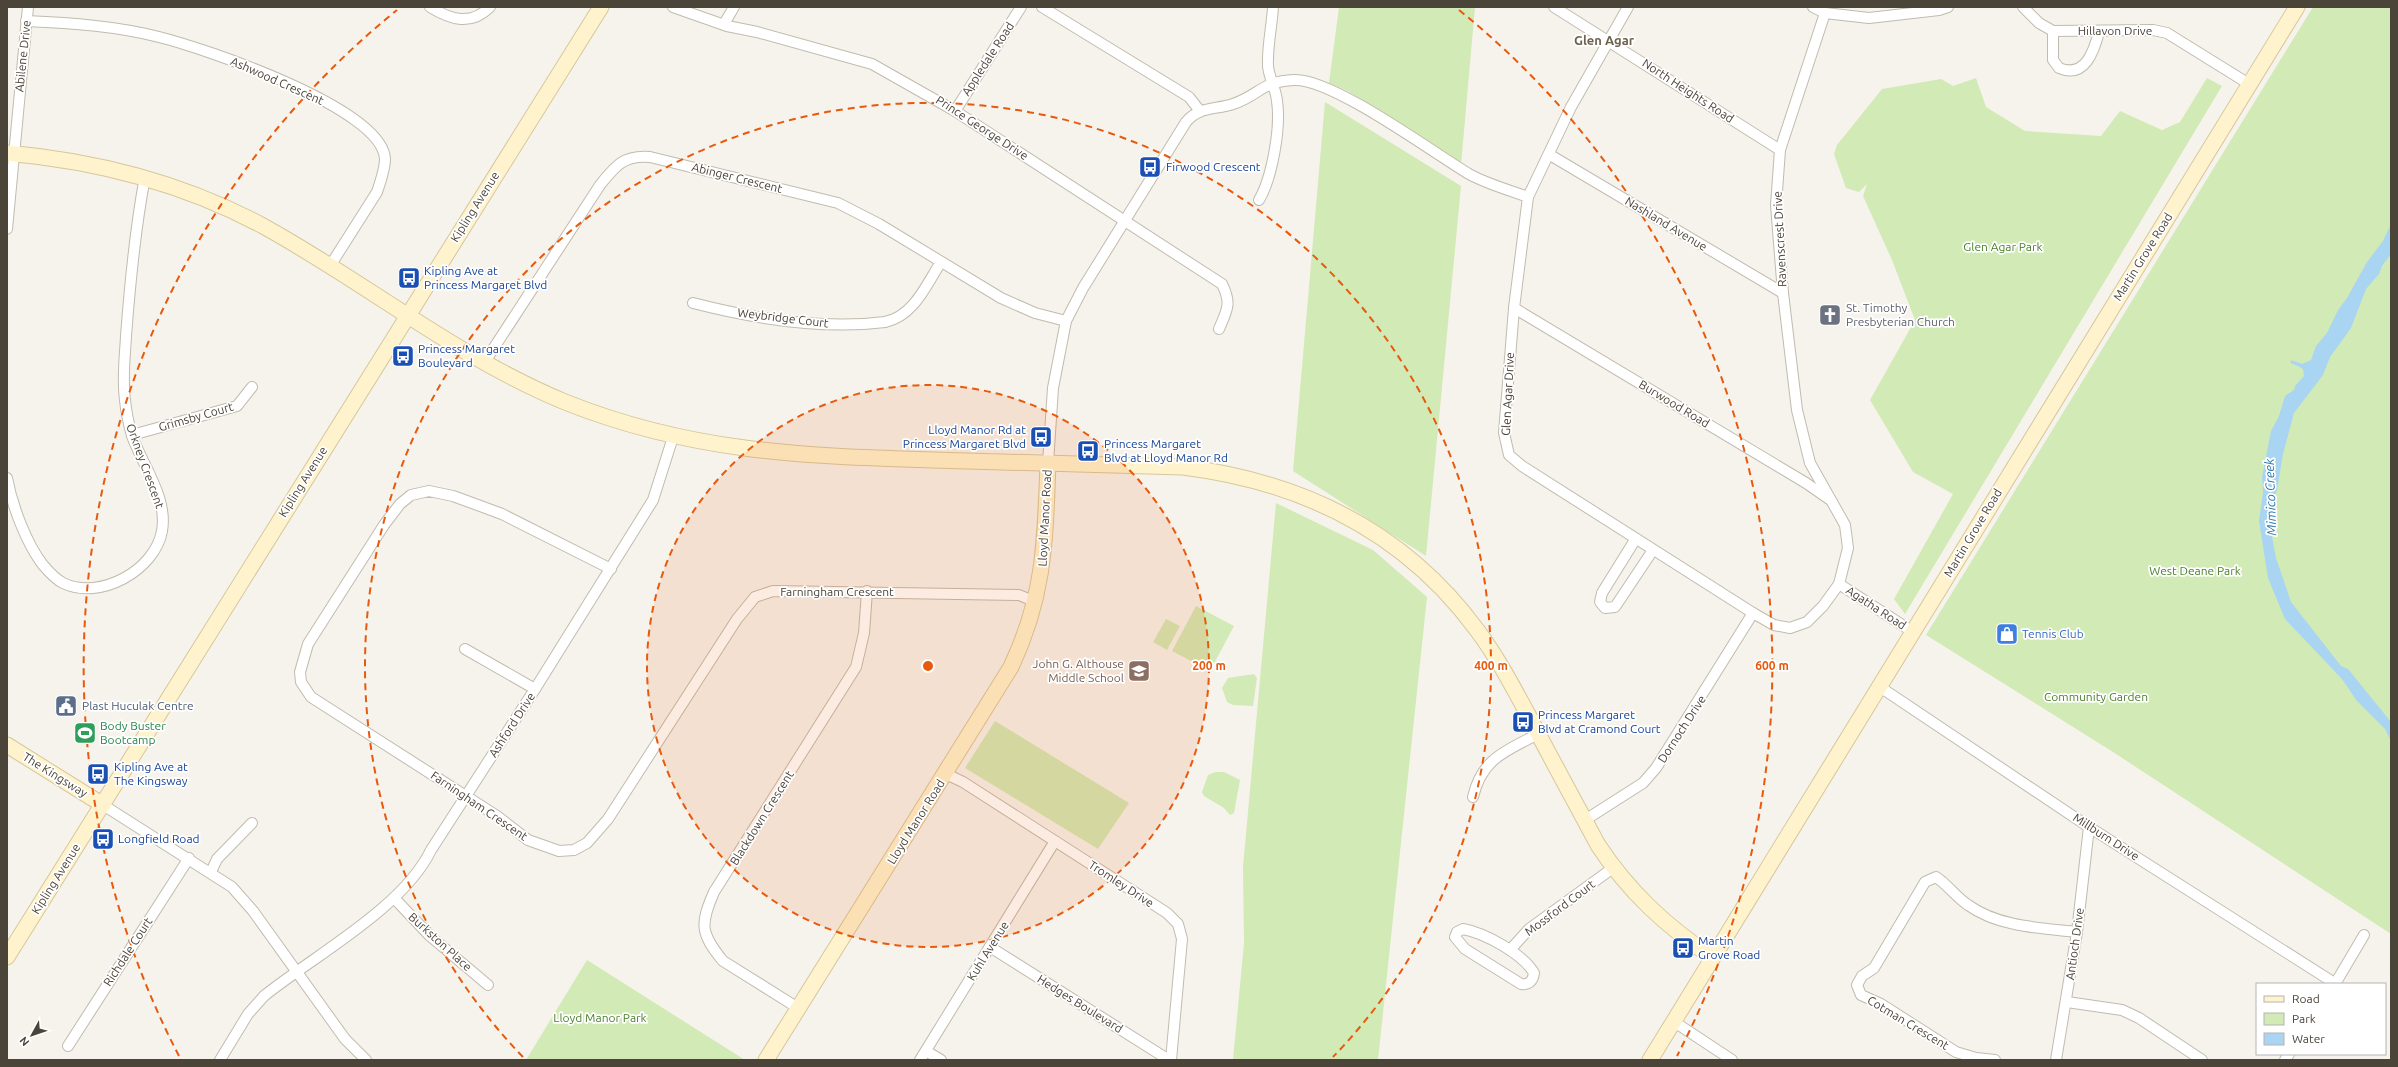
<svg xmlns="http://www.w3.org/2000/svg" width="2398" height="1067" viewBox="0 0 2398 1067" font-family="Ubuntu,sans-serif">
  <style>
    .green { fill: #d2eab5 }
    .water { fill: #a9d4f2 }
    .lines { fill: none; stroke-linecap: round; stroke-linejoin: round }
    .stream { stroke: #a9d4f2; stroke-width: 3 }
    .street-casing { stroke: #c2bbae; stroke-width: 12 }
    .secondary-casing { stroke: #d6c79b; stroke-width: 17 }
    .street { stroke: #fff; stroke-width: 10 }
    .secondary { stroke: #fff3cd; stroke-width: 15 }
    .ring { fill: none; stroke: #e8590c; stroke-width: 2; stroke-dasharray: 7 5 }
    .labels { text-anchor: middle; stroke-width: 3.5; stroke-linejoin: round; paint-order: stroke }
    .street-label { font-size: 12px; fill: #4b4439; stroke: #fff }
    .transit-label { font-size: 12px; fill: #164399; stroke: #fff; text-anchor: start }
    .park-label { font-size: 12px; fill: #4a7f2a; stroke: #fff }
    .worship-label { font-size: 12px; fill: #5b616d; stroke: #fff; text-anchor: start }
    .shop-label { font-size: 12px; fill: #366cbe; stroke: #fff; text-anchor: start }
    .education-label { font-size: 12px; fill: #785e54; stroke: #fff; text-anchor: end }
    .service-label { font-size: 12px; fill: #4e5e75; stroke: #fff; text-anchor: start }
    .leisure-label { font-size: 12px; fill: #27864d; stroke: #fff; text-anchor: start }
    .neighbourhood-label { font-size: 13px; font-weight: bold; fill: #6e6250; stroke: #fff }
    .water-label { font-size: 13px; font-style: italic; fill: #2e7ab2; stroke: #fff }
    .centre { fill: #e8590c; stroke: #fff; stroke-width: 2 }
    .ring-label { font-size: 12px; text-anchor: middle; font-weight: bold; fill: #e8590c; stroke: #fff; stroke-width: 3.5; stroke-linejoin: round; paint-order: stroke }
  </style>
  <rect width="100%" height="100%" fill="#f6f3ec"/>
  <g class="green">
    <polygon points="1339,7 1475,7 1461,165 1348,91 1329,83"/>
    <polygon points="2313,7 2391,7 2391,934 2113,752 1926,635"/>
    <polygon points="1976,78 1986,107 2025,131 2101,136 2120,111 2162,130 2180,122 2207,78 2222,86 1905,614 1894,599 1953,494 1913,472 1870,400 1915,320 1892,260 1863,196 1867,184 1859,192 1846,188 1834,154 1837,145 1882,89 1941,79 1953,86"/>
    <polygon points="1325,102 1461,186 1426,556 1293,471"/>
    <polygon points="1276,503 1373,550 1427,597 1378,1060 1233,1060 1244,943 1243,867"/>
    <polygon points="1196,606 1234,626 1210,671 1172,651"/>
    <polygon points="1166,619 1180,626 1167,650 1153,642"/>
    <polygon points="1254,674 1257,678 1253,706 1233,705 1227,702 1222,688 1228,678"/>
    <polygon points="995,721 1129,803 1098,849 965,768"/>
    <polygon points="1215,772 1224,772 1240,780 1234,813 1230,815 1224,808 1204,796 1202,792 1208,775"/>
    <polygon points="587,960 745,1060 526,1060"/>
  </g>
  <polygon class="water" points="2391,224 2391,254 2382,266 2379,274 2366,289 2351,328 2330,357 2323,375 2294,413 2283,454 2277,490 2270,508 2270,526 2276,558 2291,602 2341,666 2348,669 2391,722 2391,741 2385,729 2357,701 2342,679 2285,619 2268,578 2259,521 2263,492 2262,477 2271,431 2279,416 2285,396 2294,390 2295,386 2304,376 2303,369 2298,366 2311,360 2316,346 2327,333 2338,310 2347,298 2367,262 2383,241"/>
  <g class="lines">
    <polyline class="stream" points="2292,362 2303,366"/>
    <g class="street-casing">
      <g id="street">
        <path d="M 430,7 C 451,20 471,26 490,7"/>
        <path d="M 673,7 L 727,26 L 757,32 L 872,64 L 955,111 L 1222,284 C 1232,304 1227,310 1219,329"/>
        <polyline points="1042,7 1189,97 1200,111"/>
        <polyline points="1554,7 1780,150"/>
        <polyline points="1628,7 1571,107 1528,197 1514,308 1504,433 1509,455 1522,466 1753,613 1774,625 1790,628 1807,622 1823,606 1839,584 1848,548 1845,525 1810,463 1797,410 1783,293 1776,205 1780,150 1825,13 1869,18 1939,10 1948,7"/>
        <polyline points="1813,7 1825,13"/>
        <polyline points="2023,7 2039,23 2053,31 2153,30 2167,33 2249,84"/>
        <path d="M 26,21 C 71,23 116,26 159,37 C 203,48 383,108 385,159 C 385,169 380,183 377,192 L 330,266"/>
        <polyline points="724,24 734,7"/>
        <path d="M 2053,31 L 2053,60 L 2059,68 C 2085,79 2094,51 2099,32"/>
        <polyline points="955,111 1021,7"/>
        <polyline points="1550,155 1783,293"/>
        <path d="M 1259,200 C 1272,178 1281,128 1277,101 C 1276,89 1269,78 1268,66 C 1267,47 1272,26 1273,7"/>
        <polyline points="7,229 28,7"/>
        <path d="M 693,303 C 755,319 821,330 885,322 C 914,316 926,285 941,262"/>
        <polyline points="1514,308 1806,483 1829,499"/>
        <path d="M 484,363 L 600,185 C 616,165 624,155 650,157 L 838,203 L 879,224 L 1001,298 L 1035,313 L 1066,321"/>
        <polyline points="132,435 237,406 252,387"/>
        <path d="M 1048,463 L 1053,388 L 1066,321 L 1083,288 L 1186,122 C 1200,106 1215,110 1233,104 C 1258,96 1262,81 1294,80 C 1332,78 1432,152 1469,174 C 1487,184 1509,190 1528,197"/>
        <path d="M 7,478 C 12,505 26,543 43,565 C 49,572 55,579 63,583 C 100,601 155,570 162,531 C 168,498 143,466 132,436 C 129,425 126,411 125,400 C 122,378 125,357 126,336 C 130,283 135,229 145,177"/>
        <polyline points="1635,540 1602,593 1600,602 1605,608 1615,607 1653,550"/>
        <polyline points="611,569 502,514 453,496 429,491 411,495 400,504 384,525 308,644 300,672 301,682 311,697 497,816 528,840 559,851 574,850 587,843 608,819 737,619 755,597 773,591 1019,595 1036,602"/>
        <polyline points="1839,584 1913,632"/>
        <polyline points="465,649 535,689"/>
        <polyline points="1880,687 2089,827 2336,984"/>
        <polyline points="946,774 963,782 1167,913 1178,924 1182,939 1171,1060"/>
        <path d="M 1473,797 C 1482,758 1506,751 1538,734"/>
        <polyline points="103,805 232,887 253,911 345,1039 366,1060"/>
        <polyline points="1585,820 1643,783 1656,768 1753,613"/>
        <polyline points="211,872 217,859 252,823"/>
        <polyline points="394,898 430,936 488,985"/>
        <path d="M 1463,929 C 1485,933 1523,954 1534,973 C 1533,981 1529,985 1521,984 L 1465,949 L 1455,937 L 1457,932 Z"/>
        <polyline points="990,947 1169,1060"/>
        <polyline points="1510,950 1529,929 1613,868"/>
        <polyline points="2335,984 2364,935"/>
        <polyline points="2067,1002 2122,1010 2139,1018 2202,1060"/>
        <path d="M 798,1008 L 723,961 C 700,933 700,924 714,892 L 856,667 L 864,633 L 867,591"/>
        <polyline points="1673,1021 1732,1060"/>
        <polyline points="68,1046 189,858"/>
        <polyline points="926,1051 941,1060"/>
        <path d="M 220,1060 L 248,1014 L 264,996 C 315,955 403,908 431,850 L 535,689 L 653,500 L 673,437"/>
        <polyline points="920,1060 1055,841"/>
        <path d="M 1995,1060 L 1976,1058 L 1956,1052 L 1881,1004 L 1861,995 L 1857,985 L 1862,976 L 1874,968 L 1925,882 L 1936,877 C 1948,885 1956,897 1968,905 C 1999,927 2040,928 2077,932"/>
        <polyline points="2056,1060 2077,932 2089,827"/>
        <polyline points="2285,1060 2289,1054"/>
      </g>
    </g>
    <g class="secondary-casing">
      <g id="secondary">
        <path d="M 7,153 C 97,161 183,183 263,226 C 365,282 456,357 565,402 C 690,452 801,456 933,460 C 1016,462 1099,464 1183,467 C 1303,482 1404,531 1477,630 C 1498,658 1514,689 1531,720 C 1553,762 1576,804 1598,845 C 1629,892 1666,926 1712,957"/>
        <polyline points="7,745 103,805"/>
        <polyline points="7,957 601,7"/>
        <path d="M 766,1060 L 1011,667 C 1045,595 1045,541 1048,463"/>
        <polyline points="1650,1060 2297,7"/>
      </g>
    </g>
    <use href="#street" class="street"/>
    <use href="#secondary" class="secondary"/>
  </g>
  <circle cx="928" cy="666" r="281" fill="#e8590c" fill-opacity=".12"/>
  <g class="ring">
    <circle cx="928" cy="666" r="281"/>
    <path d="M523 1057A563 563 0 1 1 1333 1057"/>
    <path d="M179 1056A844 844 0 0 1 397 10M1459 10A844 844 0 0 1 1677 1056"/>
  </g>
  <defs>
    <g id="bus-square" transform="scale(1.15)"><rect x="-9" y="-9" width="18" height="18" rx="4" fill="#1a4fb4" stroke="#fff"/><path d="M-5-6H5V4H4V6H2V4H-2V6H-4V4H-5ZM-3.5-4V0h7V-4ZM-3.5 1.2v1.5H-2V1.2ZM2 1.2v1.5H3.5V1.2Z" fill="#fff"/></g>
    <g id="church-square" transform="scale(1.15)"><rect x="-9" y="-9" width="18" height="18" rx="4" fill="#6b7280" stroke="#fff"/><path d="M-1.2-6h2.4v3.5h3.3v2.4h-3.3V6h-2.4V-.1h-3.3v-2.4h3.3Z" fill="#fff"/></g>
    <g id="shop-square" transform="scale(1.15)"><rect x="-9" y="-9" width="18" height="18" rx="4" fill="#3f7fe0" stroke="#fff"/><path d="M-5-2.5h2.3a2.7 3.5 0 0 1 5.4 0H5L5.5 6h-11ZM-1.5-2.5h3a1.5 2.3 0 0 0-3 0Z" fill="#fff"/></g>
    <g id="school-square" transform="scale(1.15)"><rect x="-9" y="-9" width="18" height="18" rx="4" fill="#8d6e63" stroke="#fff"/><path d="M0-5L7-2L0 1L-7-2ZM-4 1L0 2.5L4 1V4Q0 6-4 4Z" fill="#fff"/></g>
    <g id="civic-square" transform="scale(1.15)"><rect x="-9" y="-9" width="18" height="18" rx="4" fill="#5c6f8a" stroke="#fff"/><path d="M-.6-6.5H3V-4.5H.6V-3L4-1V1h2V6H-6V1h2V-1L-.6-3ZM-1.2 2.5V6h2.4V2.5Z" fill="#fff"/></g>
    <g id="stadium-square" transform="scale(1.15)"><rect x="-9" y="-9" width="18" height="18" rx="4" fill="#2e9e5b" stroke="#fff"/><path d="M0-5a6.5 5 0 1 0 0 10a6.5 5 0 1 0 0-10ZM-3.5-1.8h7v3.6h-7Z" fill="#fff"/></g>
  </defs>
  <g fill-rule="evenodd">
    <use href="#bus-square" x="1150" y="167"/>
    <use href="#bus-square" x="409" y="278"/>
    <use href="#church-square" x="1830" y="315"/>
    <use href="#bus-square" x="403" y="356"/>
    <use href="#bus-square" x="1041" y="437"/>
    <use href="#bus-square" x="1088" y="451"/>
    <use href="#shop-square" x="2007" y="634"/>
    <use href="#school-square" x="1139" y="671"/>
    <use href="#civic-square" x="66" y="706"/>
    <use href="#bus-square" x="1523" y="722"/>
    <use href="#stadium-square" x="85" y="733"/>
    <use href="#bus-square" x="98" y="774"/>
    <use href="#bus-square" x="103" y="839"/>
    <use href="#bus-square" x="1683" y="948"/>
  </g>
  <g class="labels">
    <g class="street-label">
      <text x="2115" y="35">Hillavon Drive</text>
      <text transform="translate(23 56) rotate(-84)" y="4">Abilene Drive</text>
      <text transform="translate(988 59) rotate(-57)" y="4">Appledale Road</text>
      <text transform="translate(277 81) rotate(24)" y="4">Ashwood Crescent</text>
      <text transform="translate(1688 91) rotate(33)" y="4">North Heights Road</text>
      <text transform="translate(982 128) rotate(33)" y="4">Prince George Drive</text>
      <text transform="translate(737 178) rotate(14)" y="4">Abinger Crescent</text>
      <text transform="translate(475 207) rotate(-58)" y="4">Kipling Avenue</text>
      <text transform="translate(1666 224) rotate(31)" y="4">Nashland Avenue</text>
      <text transform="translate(1780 239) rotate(-93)" y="4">Ravenscrest Drive</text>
      <text transform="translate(2143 257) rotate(-58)" y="4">Martin Grove Road</text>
      <text transform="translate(783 318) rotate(7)" y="4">Weybridge Court</text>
      <text transform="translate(1508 394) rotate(-87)" y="4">Glen Agar Drive</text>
      <text transform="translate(1674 404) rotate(31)" y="4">Burwood Road</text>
      <text transform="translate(196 417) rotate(-16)" y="4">Grimsby Court</text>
      <text transform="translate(145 466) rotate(70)" y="4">Orkney Crescent</text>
      <text transform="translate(303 482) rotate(-58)" y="4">Kipling Avenue</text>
      <text transform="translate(1045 518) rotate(-87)" y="4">Lloyd Manor Road</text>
      <text transform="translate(1973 533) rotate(-59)" y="4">Martin Grove Road</text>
      <text x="837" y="596">Farningham Crescent</text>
      <text transform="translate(1876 608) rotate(33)" y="4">Agatha Road</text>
      <text transform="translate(512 725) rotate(-57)" y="4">Ashford Drive</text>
      <text transform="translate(1682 729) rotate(-57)" y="4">Dornoch Drive</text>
      <text transform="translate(55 775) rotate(32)" y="4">The Kingsway</text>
      <text transform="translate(479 806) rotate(34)" y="4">Farningham Crescent</text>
      <text transform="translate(762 818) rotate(-58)" y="4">Blackdown Crescent</text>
      <text transform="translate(916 822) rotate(-58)" y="4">Lloyd Manor Road</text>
      <text transform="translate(2106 837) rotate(33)" y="4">Millburn Drive</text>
      <text transform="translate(56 879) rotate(-58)" y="4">Kipling Avenue</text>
      <text transform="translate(1121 884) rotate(33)" y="4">Tromley Drive</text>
      <text transform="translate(1560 908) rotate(-37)" y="4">Mossford Court</text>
      <text transform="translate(440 942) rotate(42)" y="4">Burkston Place</text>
      <text transform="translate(2075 944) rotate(-82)" y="4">Antioch Drive</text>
      <text transform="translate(988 951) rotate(-58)" y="4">Kuhl Avenue</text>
      <text transform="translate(128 952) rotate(-57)" y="4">Richdale Court</text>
      <text transform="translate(1080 1004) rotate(32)" y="4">Hedges Boulevard</text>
      <text transform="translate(1908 1023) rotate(31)" y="4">Cotman Crescent</text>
    </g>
    <g class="transit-label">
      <text x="1166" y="171">Firwood Crescent</text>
      <text x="424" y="275">Kipling Ave at<tspan x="424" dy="14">Princess Margaret Blvd</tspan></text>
      <text x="418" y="353">Princess Margaret<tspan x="418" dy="14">Boulevard</tspan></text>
      <text x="1026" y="434" text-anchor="end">Lloyd Manor Rd at<tspan x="1026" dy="14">Princess Margaret Blvd</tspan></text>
      <text x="1104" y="448">Princess Margaret<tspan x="1104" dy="14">Blvd at Lloyd Manor Rd</tspan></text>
      <text x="1538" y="719">Princess Margaret<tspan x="1538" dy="14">Blvd at Cramond Court</tspan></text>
      <text x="114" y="771">Kipling Ave at<tspan x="114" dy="14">The Kingsway</tspan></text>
      <text x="118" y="843">Longfield Road</text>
      <text x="1698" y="945">Martin<tspan x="1698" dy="14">Grove Road</tspan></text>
    </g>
    <g class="park-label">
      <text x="2003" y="251">Glen Agar Park</text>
      <text x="2195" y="575">West Deane Park</text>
      <text x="2096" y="701">Community Garden</text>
      <text x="600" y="1022">Lloyd Manor Park</text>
    </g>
    <g class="worship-label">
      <text x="1846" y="312">St. Timothy<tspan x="1846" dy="14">Presbyterian Church</tspan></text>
    </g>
    <g class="shop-label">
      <text x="2022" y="638">Tennis Club</text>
    </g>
    <g class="education-label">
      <text x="1124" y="668">John G. Althouse<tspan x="1124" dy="14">Middle School</tspan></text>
    </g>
    <g class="service-label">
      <text x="82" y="710">Plast Huculak Centre</text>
    </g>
    <g class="leisure-label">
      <text x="100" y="730">Body Buster<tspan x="100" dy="14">Bootcamp</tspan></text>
    </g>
    <g class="neighbourhood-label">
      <text x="1604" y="45">Glen Agar</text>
    </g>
    <g class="water-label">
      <text transform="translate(2270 497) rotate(-92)" y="5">Mimico Creek</text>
    </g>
  </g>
  <circle cx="928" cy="666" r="6" class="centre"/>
  <g class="ring-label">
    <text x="1209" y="670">200 m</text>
    <text x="1491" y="670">400 m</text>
    <text x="1772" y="670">600 m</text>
  </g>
  <rect width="2398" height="1067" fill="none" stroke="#4b4439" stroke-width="16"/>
  <rect x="2256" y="983" width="130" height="72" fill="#ffffff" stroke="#b7b4b0"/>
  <rect x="2264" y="996" width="20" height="6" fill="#fff3cd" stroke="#b7b4b0"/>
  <text x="2292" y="1003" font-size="12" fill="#4b4439">Road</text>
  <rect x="2264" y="1013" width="20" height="12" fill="#d2eab5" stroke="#b7b4b0"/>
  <text x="2292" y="1023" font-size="12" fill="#4b4439">Park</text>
  <rect x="2264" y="1033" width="20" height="12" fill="#a9d4f2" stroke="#b7b4b0"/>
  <text x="2292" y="1043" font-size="12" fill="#4b4439">Water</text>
  <g transform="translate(32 1035) rotate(230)" stroke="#ffffff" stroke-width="3" paint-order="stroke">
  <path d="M0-3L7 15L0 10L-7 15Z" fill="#4b4439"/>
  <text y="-6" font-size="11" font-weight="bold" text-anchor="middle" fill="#4b4439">N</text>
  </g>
</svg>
